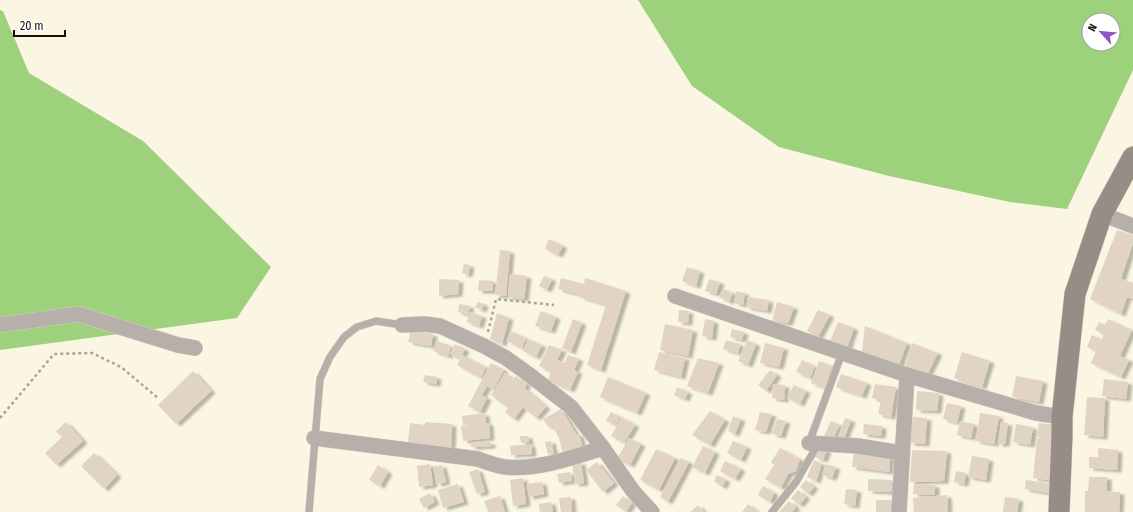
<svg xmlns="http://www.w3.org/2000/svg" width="1133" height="512" viewBox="0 0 1133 512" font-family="'Fira Sans Condensed',sans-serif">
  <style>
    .forest { fill: #9ed17b; fill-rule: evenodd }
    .building { fill: #e1d4c5; filter: url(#shadow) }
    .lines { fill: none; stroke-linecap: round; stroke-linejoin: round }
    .lane-casing { stroke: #d6d1c0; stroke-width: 8 }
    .street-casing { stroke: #d6d1c0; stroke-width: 16 }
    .secondary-casing { stroke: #d6d1c0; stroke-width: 22 }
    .path { stroke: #aaa698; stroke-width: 2.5; stroke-dasharray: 3 3; stroke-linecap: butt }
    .lane { stroke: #b7afaa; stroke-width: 7 }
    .street { stroke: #b7afaa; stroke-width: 15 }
    .secondary { stroke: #988d86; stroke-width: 21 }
  </style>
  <defs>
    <filter id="shadow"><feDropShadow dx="4.5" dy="2.5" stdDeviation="1" flood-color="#0004"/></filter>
  </defs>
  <rect width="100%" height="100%" fill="#fbf5e3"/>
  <g class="forest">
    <path d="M 638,0 L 1133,0 L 1133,70 L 1067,209 L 1010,202 L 889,176 L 779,147 L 692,86 ZM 1089,20 L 1113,20 L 1113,44 L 1089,44 Z"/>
    <polygon points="0,10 3,11 29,73 143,141 271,267 237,318 0,350"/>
  </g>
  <g class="building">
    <polygon points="1117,230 1133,235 1133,243 1121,279 1133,283 1133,299 1127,297 1121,314 1090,299"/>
    <polygon points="549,239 563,246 558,255 545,249"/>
    <polygon points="500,250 510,251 506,296 495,295"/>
    <polygon points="464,264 470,265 468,275 462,273"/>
    <polygon points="687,267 700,271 696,286 682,281"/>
    <polygon points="510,274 527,276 524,299 508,297"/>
    <polygon points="544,276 552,279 547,290 539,286"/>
    <polygon points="561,278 584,284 585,278 626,291 601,370 587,365 606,305 580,297 580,295 558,289"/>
    <polygon points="439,279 459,280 458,294 439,296"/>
    <polygon points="709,279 720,282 716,294 705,291"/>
    <polygon points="479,280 493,281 492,291 478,291"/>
    <polygon points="724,289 733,293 729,302 719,297"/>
    <polygon points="736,291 745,293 743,305 734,303"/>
    <polygon points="748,297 769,300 767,311 746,307"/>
    <polygon points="478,302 484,304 482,310 475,307"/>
    <polygon points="777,302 794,307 788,323 772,321"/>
    <polygon points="459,304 470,306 468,315 458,312"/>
    <polygon points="679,310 689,311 688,323 678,322"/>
    <polygon points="818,310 830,315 818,337 807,331"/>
    <polygon points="541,311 556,317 551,331 535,326"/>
    <polygon points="470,312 482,316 479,326 467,322"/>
    <polygon points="497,313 509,318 502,344 490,339"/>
    <polygon points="573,319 582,323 571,352 562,348"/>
    <polygon points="705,319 714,321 712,338 702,336"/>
    <polygon points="1108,319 1132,330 1120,356 1129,360 1121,377 1091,363 1096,351 1087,347 1092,335 1102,340 1104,334 1095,330 1099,322 1105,325"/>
    <polygon points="838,322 854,328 847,348 830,341"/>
    <polygon points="665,324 693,330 688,356 660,350"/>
    <polygon points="865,326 907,343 899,365 862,352"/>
    <polygon points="732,329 744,332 742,340 730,337"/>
    <polygon points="411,330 433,334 431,346 408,342"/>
    <polygon points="511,331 526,338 522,348 507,341"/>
    <polygon points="528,339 542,345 536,357 523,351"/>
    <polygon points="726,340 740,344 738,353 723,349"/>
    <polygon points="747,340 756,344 748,365 738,361"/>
    <polygon points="437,341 451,346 448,356 433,351"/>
    <polygon points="765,343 784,348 779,367 760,363"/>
    <polygon points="912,343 938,353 928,373 905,366"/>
    <polygon points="455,344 465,349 462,355 486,367 481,378 457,365 460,359 450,354"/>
    <polygon points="549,345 562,350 557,360 565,363 568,355 579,359 574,370 578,372 570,390 548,380 551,372 539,366"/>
    <polygon points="659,352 685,358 681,377 654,370"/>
    <polygon points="962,352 990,361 982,387 954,378"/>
    <polygon points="698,358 719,363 708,393 687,386"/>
    <polygon points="802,360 815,366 810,378 796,372"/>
    <polygon points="819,361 832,366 825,388 811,383"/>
    <polygon points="491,363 504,370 493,390 487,386 482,395 487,398 480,412 468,406"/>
    <polygon points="770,370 777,375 766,391 758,385"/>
    <polygon points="193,371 211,391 176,424 158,405"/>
    <polygon points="505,373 514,379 516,376 527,384 524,388 546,407 536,418 523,407 514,419 505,412 508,408 491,395"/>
    <polygon points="841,374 867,383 862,396 836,387"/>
    <polygon points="425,375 437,377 436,384 423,382"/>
    <polygon points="1016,376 1043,381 1039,402 1012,397"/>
    <polygon points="608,377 646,393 637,413 600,397"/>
    <polygon points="1104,379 1128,382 1126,399 1102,396"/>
    <polygon points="773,384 785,385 784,400 772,398"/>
    <polygon points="875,384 896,387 891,417 878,414 881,400 872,398"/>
    <polygon points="794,385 806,391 800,404 787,398"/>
    <polygon points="677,387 688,392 685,399 674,395"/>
    <polygon points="917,391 939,393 937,411 916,410"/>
    <polygon points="1087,397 1105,398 1103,437 1084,435"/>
    <polygon points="947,403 961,406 957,423 943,419"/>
    <polygon points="561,409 576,434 579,434 583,449 563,454 559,438 552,425 548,427 543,419"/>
    <polygon points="710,411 725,420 710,445 692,435"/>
    <polygon points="611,412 620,417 616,425 606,421"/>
    <polygon points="760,412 772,414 766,432 755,430"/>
    <polygon points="485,413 486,423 489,423 490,438 463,441 461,426 474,425 463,425 462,416"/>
    <polygon points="980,413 999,416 994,444 976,441"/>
    <polygon points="733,416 741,419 735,434 728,431"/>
    <polygon points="622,417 635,425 624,443 611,436"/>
    <polygon points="913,417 927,418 925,444 910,443"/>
    <polygon points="845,418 851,420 842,444 836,442"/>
    <polygon points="777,419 786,421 781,436 772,434"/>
    <polygon points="831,421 840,425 831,442 823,438"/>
    <polygon points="960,421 974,424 971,438 957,435"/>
    <polygon points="66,422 83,441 56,465 45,453 62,437 56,431"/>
    <polygon points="425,422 452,424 451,449 433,448 433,445 408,443 410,423 425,425"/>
    <polygon points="1001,422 1008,423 1005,444 998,444"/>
    <polygon points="1039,423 1055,425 1049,480 1033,478 1037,438 1049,438 1037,437"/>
    <polygon points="864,424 882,426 881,436 863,434"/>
    <polygon points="1016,424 1033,427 1030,445 1013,442"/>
    <polygon points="520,436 528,436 529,443 521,443"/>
    <polygon points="629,438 641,444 630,465 617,459"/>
    <polygon points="551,441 554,453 548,455 545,442"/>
    <polygon points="733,441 747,447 741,460 727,453"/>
    <polygon points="491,442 491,446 471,447 471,443"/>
    <polygon points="531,444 532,454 511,455 510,446"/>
    <polygon points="703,446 715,452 705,473 692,467"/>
    <polygon points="818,447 827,450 823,460 815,457"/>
    <polygon points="780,448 800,459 796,471 788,474 781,488 765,479 774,465 771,462"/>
    <polygon points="1098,448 1118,450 1117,470 1089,468 1089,457 1098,457"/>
    <polygon points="656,449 675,458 659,490 640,480"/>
    <polygon points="912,450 947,451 944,481 910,482"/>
    <polygon points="854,451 890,456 889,472 852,467"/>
    <polygon points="94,453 117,475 104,489 81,466"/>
    <polygon points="972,456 989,459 986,480 968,477"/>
    <polygon points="681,458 689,462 668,502 660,497"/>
    <polygon points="814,460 822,464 816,481 807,477"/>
    <polygon points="725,461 741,469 735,479 720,471"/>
    <polygon points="581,462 584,483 575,484 572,463"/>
    <polygon points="597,462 614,483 603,492 586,470"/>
    <polygon points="430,464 433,485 419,487 417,466"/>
    <polygon points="826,464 836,467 832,478 822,475"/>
    <polygon points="378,465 388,472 380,486 369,480"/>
    <polygon points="442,465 446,482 437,484 433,467"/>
    <polygon points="478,469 485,492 477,494 469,472"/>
    <polygon points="956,471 966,473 964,484 954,482"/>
    <polygon points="570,472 572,481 559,483 557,474"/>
    <polygon points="717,475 726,480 722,487 714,481"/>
    <polygon points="1089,477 1107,477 1107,491 1090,491 1120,492 1119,512 1085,512 1085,491 1088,491"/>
    <polygon points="523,478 526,504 513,506 510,480"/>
    <polygon points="868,479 892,480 891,492 868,491"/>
    <polygon points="806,480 814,487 808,494 800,487"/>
    <polygon points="1026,480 1056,484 1055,494 1025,489"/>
    <polygon points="542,482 544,494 529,497 527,484"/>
    <polygon points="458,484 464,502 443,508 438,490"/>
    <polygon points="914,484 935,485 935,495 913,494"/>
    <polygon points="763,486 774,493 770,502 758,495"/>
    <polygon points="846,489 857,490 855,506 844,504"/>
    <polygon points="798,490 806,497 799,505 791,498"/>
    <polygon points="430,493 435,502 424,508 419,499"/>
    <polygon points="947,495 948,512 914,512 913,498"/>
    <polygon points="500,496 505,512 488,512 484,501"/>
    <polygon points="623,496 632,503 626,512 616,505"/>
    <polygon points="571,497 572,512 561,512 559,498"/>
    <polygon points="1005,497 1019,499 1017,512 1003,512"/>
    <rect x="876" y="500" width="15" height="12"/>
    <polygon points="789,501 796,507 792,512 779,512"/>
    <polygon points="551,502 553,512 540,512 539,504"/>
    <polygon points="748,504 758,512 742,512"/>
    <polygon points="698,505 704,512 690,512"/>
  </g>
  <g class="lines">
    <g class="lane-casing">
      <g id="lane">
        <polyline points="309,512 320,379 330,357 344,337 357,327 376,321 402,325"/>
        <polyline points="772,512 796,482 814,451 809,443 842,353"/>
      </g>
    </g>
    <g class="street-casing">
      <g id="street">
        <polyline points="1102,214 1133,226"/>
        <polyline points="675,296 907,375 1036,413 1062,417"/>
        <polyline points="0,325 78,314 178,345 195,348"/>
        <polyline points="402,325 425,324 440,326 484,346 506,358 527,373 571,407 603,448 633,491 652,512"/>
        <path d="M 314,438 L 478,459 C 486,462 496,466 505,467 C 538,470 572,458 603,448"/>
        <polyline points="809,443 858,446 895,452 902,453"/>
        <polyline points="899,512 907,375"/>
      </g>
    </g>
    <g class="secondary-casing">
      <polyline id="secondary" points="1059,512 1062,435 1062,417 1075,294 1102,214 1133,157"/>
    </g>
    <g class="path">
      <polyline points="488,332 496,299 554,305"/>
      <polyline points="0,418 54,354 92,353 121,367 158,398"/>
    </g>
    <use href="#lane" class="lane"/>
    <use href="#street" class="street"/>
    <use href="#secondary" class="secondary"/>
  </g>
  <g transform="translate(1101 32) rotate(297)"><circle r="19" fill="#ffffff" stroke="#a1a09d"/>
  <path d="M0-3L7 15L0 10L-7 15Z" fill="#9252c8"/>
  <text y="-6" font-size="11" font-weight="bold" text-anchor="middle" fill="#14120b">N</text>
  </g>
  <path d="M14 30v6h51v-6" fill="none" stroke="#14120b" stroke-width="2"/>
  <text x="20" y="30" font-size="12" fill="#14120b" stroke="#ffffff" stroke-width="3" paint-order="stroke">20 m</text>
</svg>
